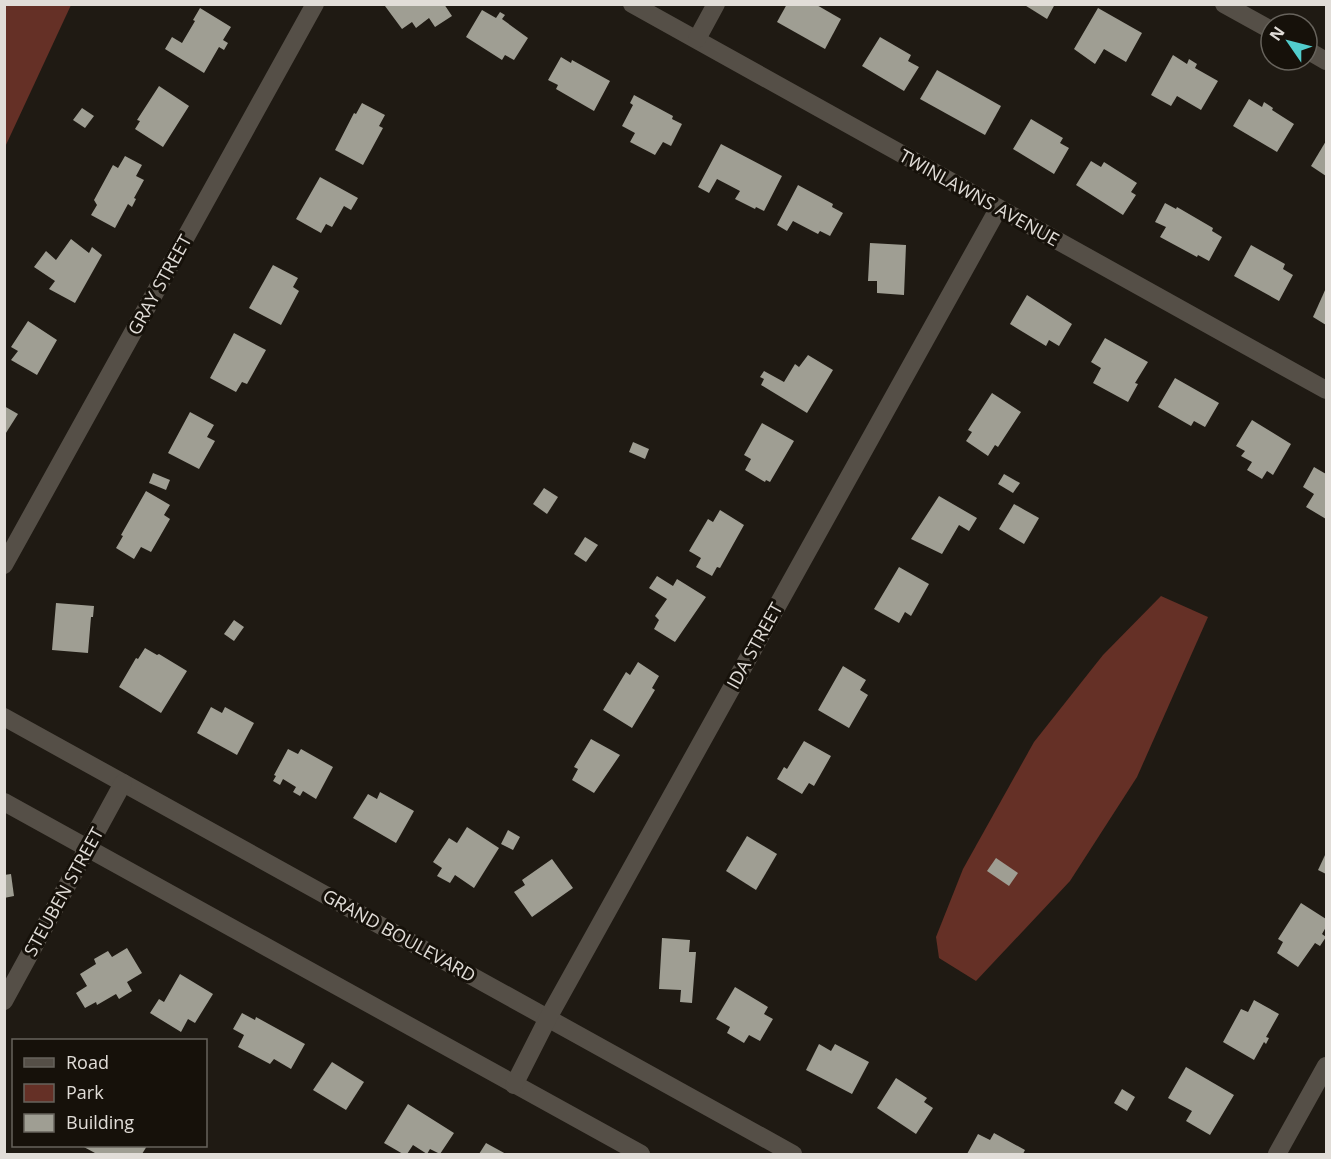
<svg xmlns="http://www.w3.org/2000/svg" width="1331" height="1159" viewBox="0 0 1331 1159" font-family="'Open Sans',sans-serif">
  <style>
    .green { fill: #653026 }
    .building { fill: #9f9e93 }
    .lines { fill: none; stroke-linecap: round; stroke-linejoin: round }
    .minor { stroke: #554f47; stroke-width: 18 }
    .labels { text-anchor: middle; stroke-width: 6; stroke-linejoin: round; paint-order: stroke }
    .street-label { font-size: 18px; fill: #e1ddd8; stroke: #16110a }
  </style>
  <rect width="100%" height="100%" fill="#1f1a13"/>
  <g class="green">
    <polygon points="5,4 71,5 5,147 4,5"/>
    <polygon points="1161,596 1208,617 1137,777 1070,881 976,981 939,958 936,937 963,869 1034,742 1103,655"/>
  </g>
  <g class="building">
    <polygon points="387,4 444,4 452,16 435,27 429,18 416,28 412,22 402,29 385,6"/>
    <polygon points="787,4 815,4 841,19 825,49 777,22"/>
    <polygon points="1023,4 1055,4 1047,19"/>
    <polygon points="200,8 231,27 223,40 228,43 224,50 219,47 204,73 165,49 172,37 182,43 195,21 193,20"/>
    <polygon points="1098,8 1142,33 1126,62 1104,49 1095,64 1074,49"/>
    <polygon points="482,10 496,18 500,12 505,15 502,19 528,38 514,60 505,55 502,60 466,37"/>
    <polygon points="880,37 911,55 908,61 919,67 904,91 862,66"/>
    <polygon points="1173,55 1187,64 1189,59 1197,64 1195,68 1218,81 1201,110 1177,96 1171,106 1151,95"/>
    <polygon points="561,57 571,63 572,60 610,81 594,111 556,89 558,85 548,80"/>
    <polygon points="937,70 1001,106 985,135 920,99"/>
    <polygon points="159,86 189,106 163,147 135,129 140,121 137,120"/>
    <polygon points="634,95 673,116 672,119 682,124 671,146 663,142 655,155 630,142 635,133 622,126 633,105 630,103"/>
    <polygon points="1249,99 1262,107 1264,102 1273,108 1272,110 1294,124 1277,152 1233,126"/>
    <polygon points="362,103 385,115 379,126 383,128 363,165 335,150 354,113 356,114"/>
    <polygon points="82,108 94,116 85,128 73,120"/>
    <polygon points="1031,119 1063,138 1060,143 1069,148 1054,174 1013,149"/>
    <polygon points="1326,141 1326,176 1311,166"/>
    <polygon points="721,144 782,176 764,211 756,207 755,209 735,199 740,191 717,179 709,193 698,187"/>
    <polygon points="125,156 142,165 136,176 144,180 134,198 136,199 132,207 128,204 115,228 91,215 97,205 94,200 113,165 118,168"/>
    <polygon points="1091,161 1101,167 1104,162 1137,183 1131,192 1136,195 1123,215 1076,185"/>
    <polygon points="320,177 358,198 351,210 344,206 332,227 326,224 321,233 296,219"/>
    <polygon points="798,185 833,204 832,207 843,213 830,236 820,231 818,234 793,221 787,231 777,225"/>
    <polygon points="1165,203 1176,209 1177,207 1213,228 1212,231 1222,237 1209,261 1198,255 1197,257 1160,237 1166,227 1155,222"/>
    <polygon points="71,239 89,253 92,247 102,255 75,303 49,289 55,281 34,267 46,251 56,260"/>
    <polygon points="870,243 906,245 904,295 877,293 877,281 868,281"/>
    <polygon points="1251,245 1285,264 1283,269 1293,275 1279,301 1234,276"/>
    <polygon points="273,265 298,278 293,287 299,291 281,325 249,308"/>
    <polygon points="1326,288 1326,325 1313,317"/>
    <polygon points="1027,295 1072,324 1059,346 1049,340 1046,346 1010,324"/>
    <polygon points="28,321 57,340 37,375 11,360 18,351 11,347"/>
    <polygon points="234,333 266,350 247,384 242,382 236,392 210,378"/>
    <polygon points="1105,338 1148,362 1135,383 1138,384 1128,402 1093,383 1101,368 1091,362"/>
    <polygon points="808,355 833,370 807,413 761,385 764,379 760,377 764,371 784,382 795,364 799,367"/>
    <polygon points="1175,378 1219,403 1205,427 1194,421 1191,426 1158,407"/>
    <polygon points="992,393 1021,412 998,447 995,445 988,456 966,441 972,432 968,430"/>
    <polygon points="4,406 18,414 4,436"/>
    <polygon points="190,412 214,425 207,437 215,441 199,469 168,453"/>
    <polygon points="1252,420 1291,444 1273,475 1267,471 1262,479 1247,470 1252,462 1241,456 1245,451 1236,446"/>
    <polygon points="762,423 794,441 770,482 766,480 765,482 745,470 751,459 744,455"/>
    <polygon points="633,442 649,449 645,459 629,452"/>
    <polygon points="1314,467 1326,474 1326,519 1306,507 1314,494 1303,487"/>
    <polygon points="153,473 170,480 166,490 149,483"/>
    <polygon points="1004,474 1020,483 1013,493 998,484"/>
    <polygon points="544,488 558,497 547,514 533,504"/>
    <polygon points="146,491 170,505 164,515 170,519 151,552 141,547 134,559 116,548 123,536 121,535"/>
    <polygon points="939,496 977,518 969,531 959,525 942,554 911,539"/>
    <polygon points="1014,504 1039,518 1024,544 999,529"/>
    <polygon points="720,510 744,525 720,568 717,567 712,576 696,567 701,558 689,551 708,519 713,522"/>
    <polygon points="585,537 598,545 586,562 574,554"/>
    <polygon points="899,567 929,584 911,616 905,612 899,623 874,609"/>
    <polygon points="657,576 673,586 677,579 706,597 675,642 654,629 659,620 655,616 667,599 649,588"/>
    <polygon points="56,603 94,606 93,617 91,617 88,653 52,650"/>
    <polygon points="234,620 244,627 234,641 224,634"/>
    <polygon points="145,648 157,655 159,654 187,671 161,713 119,687 136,658 138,659"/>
    <polygon points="638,662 659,676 652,688 655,690 632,728 603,710 626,672 630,675"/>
    <polygon points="843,666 866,680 860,690 868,695 849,728 818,710"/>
    <polygon points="211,707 222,713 225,707 254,723 237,755 197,733"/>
    <polygon points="591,739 620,755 594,793 572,780 578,769 574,767"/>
    <polygon points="804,741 831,756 814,786 809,783 802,794 777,779 784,767 787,769"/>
    <polygon points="288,749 298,754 301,749 333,767 316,799 303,791 300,796 293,792 296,787 283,779 280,785 273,781 276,776 274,775"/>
    <polygon points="380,792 414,811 396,843 353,818 368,794 377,799"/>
    <polygon points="467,827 499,848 474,888 455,875 450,883 437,876 442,868 433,862 449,838 457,843"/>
    <polygon points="508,830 520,837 513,850 501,844"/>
    <polygon points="747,836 777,854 756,890 726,871"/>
    <polygon points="1326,853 1326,874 1318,870"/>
    <polygon points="996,858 1018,873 1009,886 987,871"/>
    <polygon points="552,859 573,888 532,917 514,892 525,885 522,880"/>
    <polygon points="11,874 14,896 4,898 4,875"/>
    <polygon points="1301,903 1326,919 1326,927 1322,934 1326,937 1320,946 1315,943 1298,967 1277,953 1283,942 1278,939"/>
    <polygon points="662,938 690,940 689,952 696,952 692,1003 680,1002 681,990 659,989"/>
    <polygon points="127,948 142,973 127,982 132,991 119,999 116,994 97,1005 96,1002 85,1008 76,993 87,986 80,974 96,964 94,959 108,951 112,957"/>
    <polygon points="180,974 213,994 195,1023 188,1019 181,1032 150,1013 159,999 164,1002"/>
    <polygon points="735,987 768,1007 764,1014 773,1019 760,1041 749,1035 744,1043 727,1033 730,1027 716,1019"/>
    <polygon points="1254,1000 1279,1014 1266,1037 1269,1038 1266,1044 1264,1042 1254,1060 1223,1042 1241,1009 1248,1012"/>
    <polygon points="242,1013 255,1020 256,1017 305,1044 291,1069 274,1059 270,1064 238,1047 244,1035 233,1029"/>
    <polygon points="819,1044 831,1051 835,1044 869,1062 852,1094 806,1070"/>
    <polygon points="332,1062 364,1082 346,1110 313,1090"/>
    <polygon points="1186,1067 1234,1095 1210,1135 1186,1121 1192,1111 1168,1098"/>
    <polygon points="896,1078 927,1098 924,1102 933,1108 916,1134 877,1108"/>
    <polygon points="1122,1089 1135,1097 1127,1111 1114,1103"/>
    <polygon points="408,1104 454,1133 440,1154 430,1149 427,1154 413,1145 407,1154 403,1154 384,1143"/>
    <polygon points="994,1133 1025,1150 1023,1154 967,1154 978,1134 990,1140"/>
    <polygon points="486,1143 506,1154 479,1154"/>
    <polygon points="82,1146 147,1146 142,1154 94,1154 95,1153"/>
  </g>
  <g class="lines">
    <g class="minor">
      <polyline points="632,4 1326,390"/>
      <polyline points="1224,4 1271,30"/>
      <polyline points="697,39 716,4"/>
      <polyline points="1307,50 1326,61"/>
      <polyline points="4,565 315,4"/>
      <polyline points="4,717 793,1154"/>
      <polyline points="4,802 641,1154"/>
      <polyline points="4,1001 123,783"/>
      <polyline points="514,1085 548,1018 998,209"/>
      <polyline points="1277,1154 1326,1066"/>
    </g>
  </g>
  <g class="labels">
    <g class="street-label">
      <text transform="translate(979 198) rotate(29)" y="6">TWINLAWNS AVENUE</text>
      <text transform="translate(160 285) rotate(-61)" y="6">GRAY STREET</text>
      <text transform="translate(755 646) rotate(-61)" y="6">IDA STREET</text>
      <text transform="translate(64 892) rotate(-61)" y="6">STEUBEN STREET</text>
      <text transform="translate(399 936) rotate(29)" y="6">GRAND BOULEVARD</text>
    </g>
  </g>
  <rect width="1331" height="1159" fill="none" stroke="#e1ddd8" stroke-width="12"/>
  <rect x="12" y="1039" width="195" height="108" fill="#16110a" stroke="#67635c" stroke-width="1.5"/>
  <rect x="24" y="1058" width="30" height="9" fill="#554f47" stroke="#67635c" stroke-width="1.5"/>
  <text x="66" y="1069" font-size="18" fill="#e1ddd8">Road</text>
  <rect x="24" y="1084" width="30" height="18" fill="#653026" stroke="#67635c" stroke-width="1.5"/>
  <text x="66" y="1099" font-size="18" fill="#e1ddd8">Park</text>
  <rect x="24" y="1114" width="30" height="18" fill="#9f9e93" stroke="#67635c" stroke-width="1.5"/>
  <text x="66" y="1129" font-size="18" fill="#e1ddd8">Building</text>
  <g transform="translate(1289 42) rotate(305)"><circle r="28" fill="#16110a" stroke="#67635c" stroke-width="1.5"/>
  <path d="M0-4.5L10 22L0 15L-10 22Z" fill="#52cdcd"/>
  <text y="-9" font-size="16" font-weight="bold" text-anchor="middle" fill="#e1ddd8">N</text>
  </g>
</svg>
